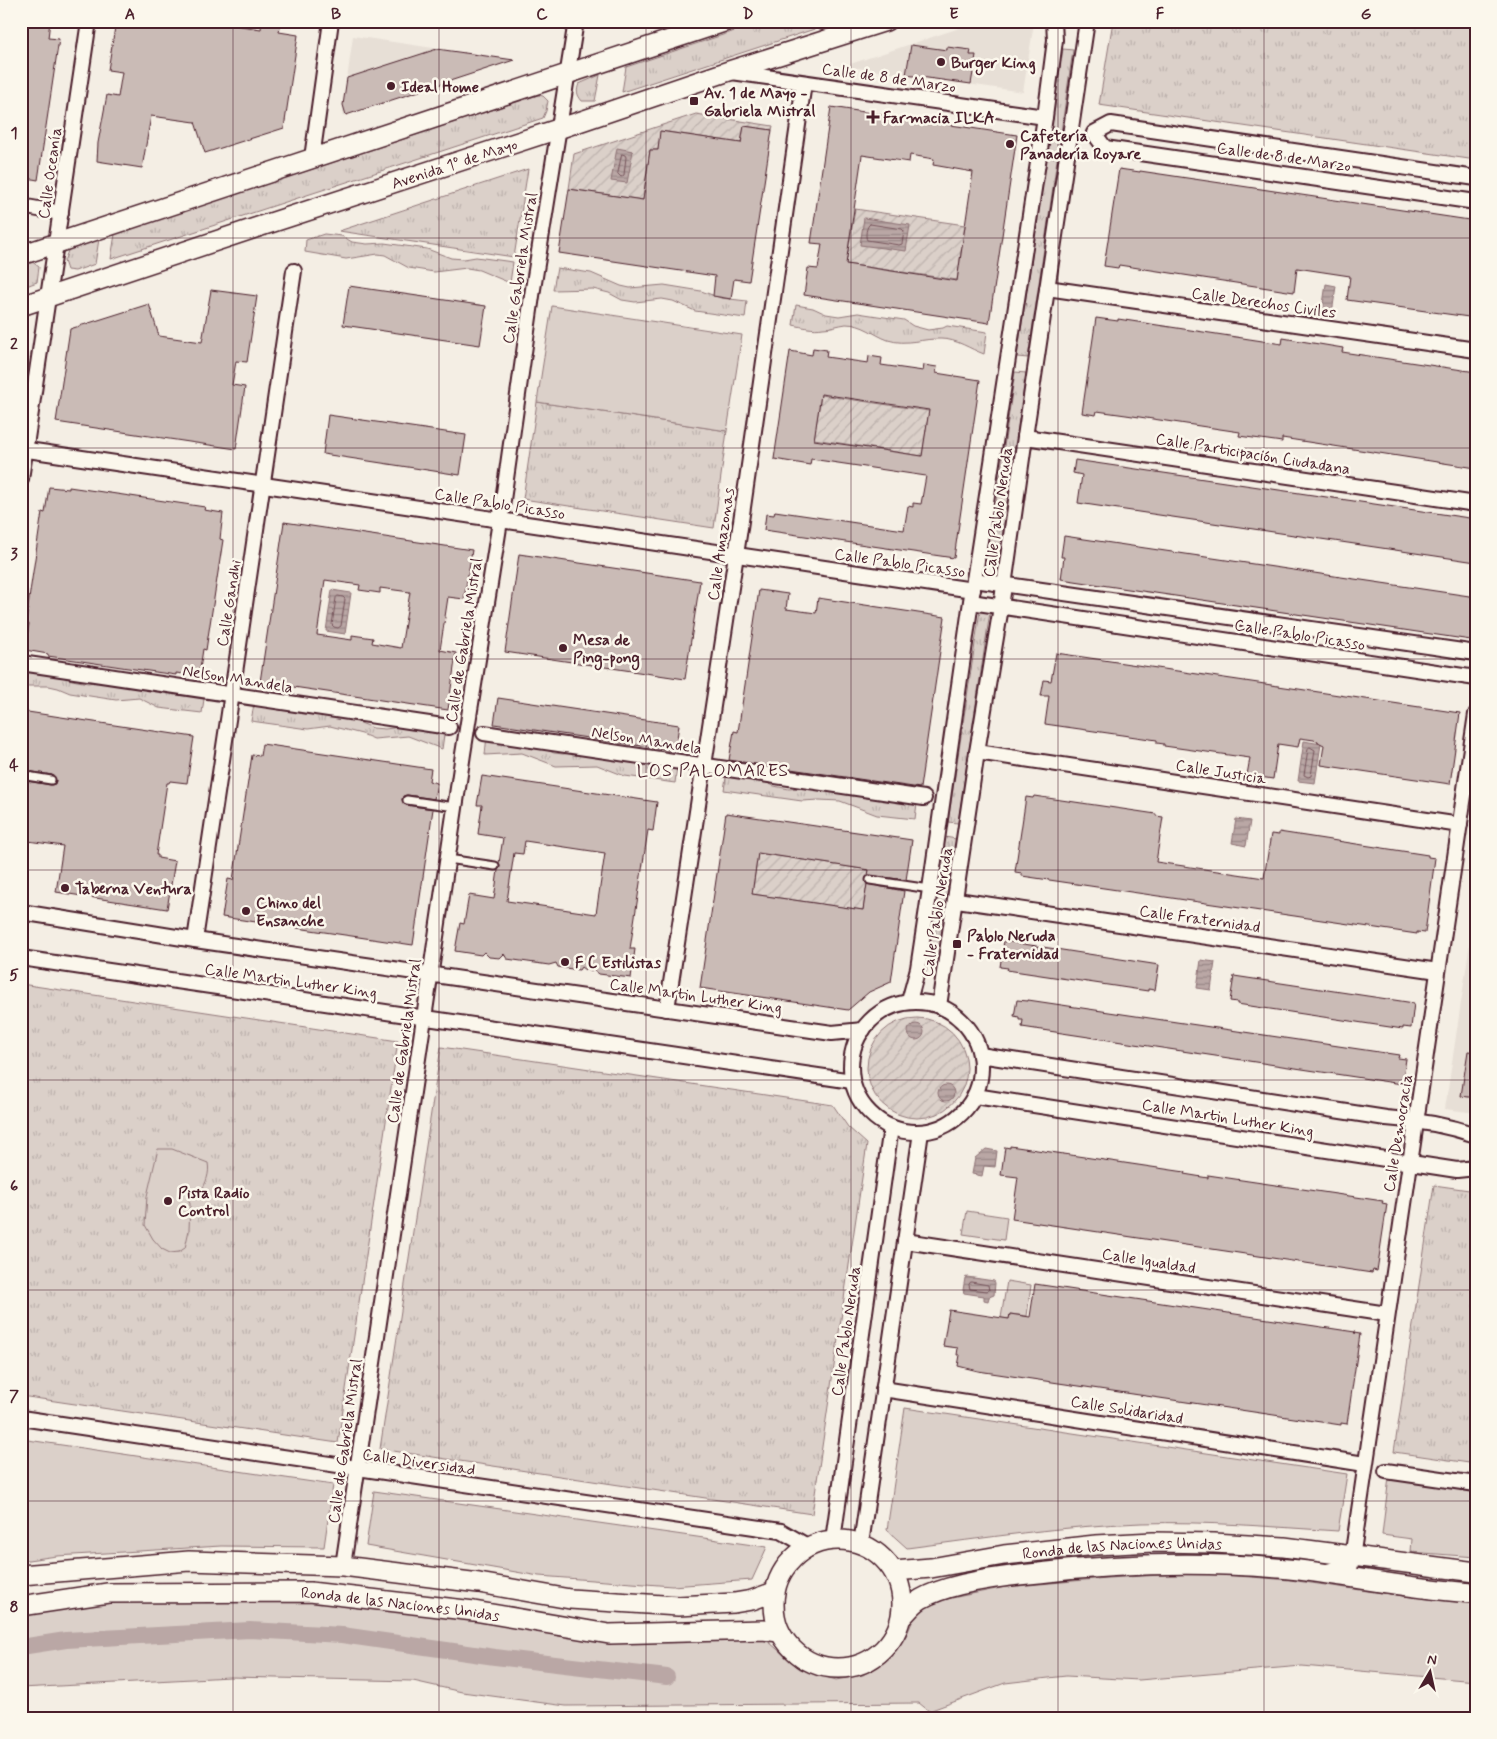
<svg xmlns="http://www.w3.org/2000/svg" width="1497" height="1739" viewBox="0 0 1497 1739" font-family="Mynerve,sans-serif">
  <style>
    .built { fill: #e7dfd6 }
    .grass { fill: url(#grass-tufts); stroke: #92787a }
    .park { fill: #dbd0c9; stroke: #92787a }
    .garden { fill: url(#garden-furrows); stroke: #92787a }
    .water { fill: url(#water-rules); stroke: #8d7174 }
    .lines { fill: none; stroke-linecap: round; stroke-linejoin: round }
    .shore { stroke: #77555c; stroke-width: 1 }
    .canal { stroke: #baa7a5; stroke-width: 16 }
    .building { fill: #cabbb6; stroke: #4a1f2b; fill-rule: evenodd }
    .lane-casing { stroke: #4a1f2b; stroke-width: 11 }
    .street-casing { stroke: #4a1f2b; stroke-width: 18 }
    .secondary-casing { stroke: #4a1f2b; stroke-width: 22 }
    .lane { stroke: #fbf7ec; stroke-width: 7 }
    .street { stroke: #fbf7ec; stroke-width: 14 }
    .secondary { stroke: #fbf7ec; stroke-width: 19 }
    .grid { fill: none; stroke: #4a1f2b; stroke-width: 1; stroke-opacity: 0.55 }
    .poi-dot { fill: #4a1f2b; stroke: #fbf7ec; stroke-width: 2 }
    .labels { text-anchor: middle; stroke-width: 5; stroke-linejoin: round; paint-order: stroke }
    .poi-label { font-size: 16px; font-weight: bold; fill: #4a1f2b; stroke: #fbf7ec; text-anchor: start }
    .street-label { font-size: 16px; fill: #4a1f2b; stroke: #fbf7ec }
    .neighbourhood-label { font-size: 18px; letter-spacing: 1px; fill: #4a1f2b; stroke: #fbf7ec }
    .neatline { fill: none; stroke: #4a1f2b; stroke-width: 2 }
    .grid-label { font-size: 16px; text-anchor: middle; font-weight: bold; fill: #4a1f2b }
  </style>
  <defs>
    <pattern id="grass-tufts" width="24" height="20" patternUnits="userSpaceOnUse" patternTransform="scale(1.25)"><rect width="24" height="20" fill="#dbd0c9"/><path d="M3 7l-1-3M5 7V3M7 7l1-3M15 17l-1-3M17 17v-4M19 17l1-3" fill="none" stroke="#bdb2ad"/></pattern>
    <pattern id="garden-furrows" width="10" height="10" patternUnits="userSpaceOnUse" patternTransform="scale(1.25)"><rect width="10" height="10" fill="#dbd0c9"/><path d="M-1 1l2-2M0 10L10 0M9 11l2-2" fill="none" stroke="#bdb2ad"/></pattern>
    <pattern id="water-rules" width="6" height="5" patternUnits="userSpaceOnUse" patternTransform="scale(1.25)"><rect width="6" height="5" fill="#baa7a5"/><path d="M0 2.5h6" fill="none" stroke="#998787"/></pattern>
  </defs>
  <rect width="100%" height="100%" fill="#f4eee4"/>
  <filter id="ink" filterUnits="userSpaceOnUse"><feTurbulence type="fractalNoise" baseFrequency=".02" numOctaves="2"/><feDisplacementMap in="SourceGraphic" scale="10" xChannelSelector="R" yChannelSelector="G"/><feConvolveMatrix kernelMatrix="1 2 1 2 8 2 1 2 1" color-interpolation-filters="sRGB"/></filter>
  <g filter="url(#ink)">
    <g class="built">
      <polygon points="981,21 1034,23 1023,92 844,66"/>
      <polygon points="353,36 513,60 342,116"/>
      <polygon points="1476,903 1476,1113 1445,1109"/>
    </g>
    <g class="grass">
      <polygon points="765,21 839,21 622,92 626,67"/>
      <polygon points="1113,21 1476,21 1476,160 1099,105"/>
      <polygon points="1063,49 1073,50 1028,358 1017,357"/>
      <path d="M 600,75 L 595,101 L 582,101 C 577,95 576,91 579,84 Z"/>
      <polygon points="538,95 543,96 548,101 546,111 543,118 111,259 115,234"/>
      <polygon points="528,169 514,257 339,231"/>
      <polygon points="324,234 342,236 352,242 367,244 384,243 427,249 451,258 464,259 476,257 513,262 510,283 479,270 467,268 434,272 409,268 385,255 378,254 346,259 305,252 306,240"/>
      <polygon points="99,239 95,264 75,271 67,270 64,261 68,251 71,248"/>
      <polygon points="31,261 39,267 37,282 21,288 21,264"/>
      <polygon points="557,268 591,273 621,286 630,288 664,285 701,291 721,298 747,301 745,318 695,311 673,301 662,299 635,302 622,300 609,293 593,289 553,290"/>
      <path d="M 796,305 L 813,308 L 826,314 L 839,316 L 858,313 L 904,320 L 913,326 L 928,330 L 943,328 L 947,326 L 987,332 L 984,354 C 970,349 957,339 941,339 C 924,338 906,346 888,340 C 874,335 863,324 846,324 C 838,325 831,328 823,328 C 813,330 803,327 793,325 Z"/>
      <polygon points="1015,372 1026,373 1001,544 990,542"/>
      <polygon points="537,402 727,431 714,528 523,499"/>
      <polygon points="980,611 990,612 958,823 948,822"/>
      <polygon points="21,664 72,680 88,683 104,680 122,681 149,690 162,692 193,690 205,692 202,713 159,708 139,698 116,700 70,693 58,688 49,686 21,686"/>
      <polygon points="254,704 341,715 373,728 385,729 422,724 445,728 442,749 408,736 374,739 362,734 330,726 308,729 251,721"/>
      <polygon points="487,735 520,739 554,753 563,754 589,751 677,767 675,783 625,776 597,765 556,766 522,753 485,755"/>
      <polygon points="727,771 744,773 774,786 789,789 810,787 917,803 915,819 877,815 840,801 819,800 802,801 724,790"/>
      <polygon points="945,837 956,839 938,965 927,964"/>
      <polygon points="21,984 398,1041 338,1443 21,1396"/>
      <polygon points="441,1047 833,1105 848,1127 867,1144 812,1514 380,1449"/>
      <polygon points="1434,1185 1476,1191 1476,1464 1394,1452"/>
    </g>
    <g class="park">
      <polygon points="552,306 742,335 727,431 537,402"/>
      <path d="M 158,1149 L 172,1149 L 208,1163 C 210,1174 206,1182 201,1192 L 191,1192 L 187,1194 L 190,1204 L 189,1230 L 185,1248 L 179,1252 L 170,1253 L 162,1249 L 153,1239 L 145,1225 L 147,1196 Z"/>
      <polygon points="967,1211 1007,1217 1004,1240 963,1234"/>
      <polygon points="1007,1281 1031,1285 1027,1316 1010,1314 1009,1319 1001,1318"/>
      <path d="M 905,1408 L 1347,1474 L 1338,1531 C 1273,1527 1206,1521 1141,1523 C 1062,1526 985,1538 907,1548 L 887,1530 Z"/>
      <polygon points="21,1439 333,1485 324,1547 221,1546 57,1556 21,1561"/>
      <polygon points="1389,1477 1476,1490 1476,1557 1411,1552 1412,1539 1382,1535"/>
      <polygon points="374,1491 767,1547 752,1580 672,1586 539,1576 366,1546"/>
      <polygon points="1198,1573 1290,1580 1403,1596 1476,1604 1476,1681 1302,1666 1139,1680 1066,1676 1005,1683 929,1711 919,1703 566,1706 462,1692 413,1681 230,1677 21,1688 21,1613 64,1606 139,1601 329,1601 426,1612 752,1636 769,1642 800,1669 836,1680 863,1675 888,1659 906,1636 917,1611 932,1602 1006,1587 1107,1578"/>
    </g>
    <g class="garden">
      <polygon points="696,114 773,126 772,130 744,126 741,143 661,131 658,150 650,150 643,200 569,189 574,154"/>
      <polygon points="855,209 965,225 957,280 846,264"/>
      <polygon points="821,395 929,411 922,456 814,439"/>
      <polygon points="758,853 869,870 863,910 752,894"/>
      <circle cx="917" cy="1068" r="50"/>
    </g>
    <g class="water">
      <polygon points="617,148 633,151 627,183 611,181"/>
      <polygon points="864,218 910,225 906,251 860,245"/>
      <polygon points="1326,284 1336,286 1332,313 1322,311"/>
      <polygon points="332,590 351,593 345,634 326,631"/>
      <polygon points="1304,741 1321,744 1315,783 1298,781"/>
      <polygon points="1236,819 1250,821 1246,846 1232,843"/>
      <polygon points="1201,960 1215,962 1211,990 1197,988"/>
      <circle cx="916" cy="1032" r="8"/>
      <circle cx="946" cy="1093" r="8"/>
      <polygon points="986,1149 997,1151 995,1167 984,1166 982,1176 972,1174 975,1158"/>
      <polygon points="967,1277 994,1281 995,1283 994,1295 989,1297 988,1301 984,1300 984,1296 964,1293 963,1290 965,1278"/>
    </g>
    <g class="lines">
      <g class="shore">
        <polygon points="622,154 625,155 626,157 624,175 621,177 618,174"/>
        <path d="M 870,224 L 902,229 L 904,231 L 902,244 L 899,245 L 867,240 C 865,237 866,226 870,224 Z"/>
        <polygon points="338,596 343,597 345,599 341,626 338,628 334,627 332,625 336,598"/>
        <polygon points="1310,747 1315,750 1311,776 1308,777 1304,775 1308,749"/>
        <polygon points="971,1282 988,1285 989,1290 987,1291 970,1289 969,1285"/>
      </g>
      <polyline class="canal" points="21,1647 66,1640 250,1630 342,1635 495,1657 667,1677"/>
    </g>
    <g class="building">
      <polygon points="21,21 50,21 48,38 59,39 38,180 21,177"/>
      <polygon points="116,21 206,21 261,29 262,21 281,21 279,32 298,35 284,128 205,153 195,122 151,116 142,168 97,161 98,143 107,95 118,97 122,72 108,70"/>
      <polygon points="911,45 947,50 947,47 971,50 970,55 976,55 971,84 906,75"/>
      <polygon points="437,49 514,60 346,115 343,105 347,78"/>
      <path d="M 831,107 L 1017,135 L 989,323 L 804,295 L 808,268 L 818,269 L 822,244 L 811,243 ZM 862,155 L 909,162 L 910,155 L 934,159 L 933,165 L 973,172 L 957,281 L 846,264 Z"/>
      <polygon points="744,126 772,130 749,281 734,279 731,299 713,296 715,276 559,253 569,189 643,200 650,150 658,150 660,131 741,143"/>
      <polygon points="1119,169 1140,172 1140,171 1476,221 1476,318 1347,300 1350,276 1297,268 1294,292 1119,265 1118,268 1104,266"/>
      <polygon points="349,286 486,306 480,345 343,325"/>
      <polygon points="211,290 257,296 247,362 236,361 232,385 245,387 236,449 56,422 70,329 149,304 159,336 202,342"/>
      <polygon points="1096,318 1118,321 1118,319 1282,344 1283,338 1343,348 1342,352 1476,372 1476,468 1282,438 1282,442 1275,441 1239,436 1240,432 1126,415 1097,411 1096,415 1082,413"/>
      <path d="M 813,348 L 827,350 L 826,357 L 868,363 L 869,356 L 882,358 L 881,365 L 923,371 L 924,365 L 937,367 L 936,373 L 980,380 L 954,558 L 764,530 L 766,514 L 774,515 L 775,511 L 904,530 L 908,506 L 913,507 L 913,503 L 921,504 L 926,476 L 811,459 L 810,465 L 774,459 L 790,351 L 812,355 ZM 821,394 L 929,410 L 922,456 L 814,440 Z"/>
      <polygon points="328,415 466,435 460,475 323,454"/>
      <polygon points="1075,460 1476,519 1476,562 1078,503 1082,475 1073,473"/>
      <polygon points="49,487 69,489 69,487 205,507 204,510 223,513 220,539 223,540 206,650 203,649 199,676 176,673 176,675 128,668 48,656 48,654 25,650 29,624 26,623 30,592 42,512 45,513"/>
      <path d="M 284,522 L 472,550 L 464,599 L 448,597 L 440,650 L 456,653 L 448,710 L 260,682 ZM 325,580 L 360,585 L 359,590 L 380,593 L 380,588 L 410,592 L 401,648 L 372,643 L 373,638 L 352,635 L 352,640 L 317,635 Z"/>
      <polygon points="1064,536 1476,597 1471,640 1061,579 1064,557 1061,557"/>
      <polygon points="519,554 700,581 685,679 505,652"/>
      <polygon points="759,590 788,594 786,609 816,613 818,598 945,617 920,788 729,760 734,731 738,732"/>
      <polygon points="1056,653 1460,713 1450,784 1321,765 1324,745 1314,740 1300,738 1298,747 1278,744 1273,779 1247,775 1250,758 1164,746 1164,744 1157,743 1157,740 1045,724 1049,696 1041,696 1044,680 1051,681"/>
      <polygon points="498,698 679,725 675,751 494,724"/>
      <polygon points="21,711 194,737 187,783 170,781 169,783 167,783 156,855 158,855 158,858 175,861 167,909 56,892 63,846 21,840 21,780 51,785 55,784 56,780 52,775 21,770"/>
      <polygon points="262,744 431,769 429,781 437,783 434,799 407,795 403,796 402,800 406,805 433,809 413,945 222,917 228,879 233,880 252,755 260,756"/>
      <path d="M 482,776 L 657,802 L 653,831 L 648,830 L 630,949 L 635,949 L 631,978 L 599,974 L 593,969 L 591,971 L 587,968 L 585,970 L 581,967 L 579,970 L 558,967 L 556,963 L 549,965 L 507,959 L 504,954 L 500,958 L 489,957 L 484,952 L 481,955 L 455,951 L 460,923 L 464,924 L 469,895 L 494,899 L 498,870 L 500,867 L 499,863 L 503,838 L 478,834 L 482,805 L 477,805 ZM 525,841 L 605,853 L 596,914 L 507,901 L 514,853 L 523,854 Z"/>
      <polygon points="1034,796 1156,814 1156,816 1163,817 1156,862 1177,865 1264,878 1271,834 1279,835 1279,832 1428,855 1428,857 1435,858 1425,933 1417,932 1417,934 1022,876 1022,873 1015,872 1026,797 1033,798"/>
      <polygon points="726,813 912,840 906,880 868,875 869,870 758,853 752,894 863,910 867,884 904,891 891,982 869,992 848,1010 700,988"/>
      <polygon points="1004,941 1159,965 1155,990 1148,989 1148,991 1007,970 1008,968 1000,967"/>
      <polygon points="1234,976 1414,1003 1411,1028 1403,1027 1403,1029 1237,1004 1237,1002 1230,1001"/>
      <polygon points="1017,1000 1028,1001 1028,1000 1399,1055 1398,1058 1406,1059 1402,1084 1022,1027 1023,1020 1019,1020 1019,1017 1014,1016"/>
      <polygon points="1468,1051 1476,1052 1476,1098 1461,1096"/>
      <polygon points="1010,1146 1185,1172 1184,1174 1208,1178 1208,1175 1383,1201 1382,1203 1387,1204 1377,1271 1373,1270 1372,1273 1012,1219 1018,1177 1001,1175 1005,1147 1010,1148"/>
      <polygon points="1035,1284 1355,1332 1354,1333 1360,1334 1347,1424 1341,1423 1341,1425 978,1371 958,1366 960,1355 957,1355 958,1348 943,1346 949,1310 1009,1319 1010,1314 1030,1317"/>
    </g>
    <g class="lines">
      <g class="lane-casing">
        <g id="lane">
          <polyline points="21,775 51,780"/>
          <polyline points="407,800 455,807"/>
          <polyline points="448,859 495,866"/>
          <polyline points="870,880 930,889"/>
        </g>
      </g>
      <g class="street-casing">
        <g id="street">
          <polyline points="732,72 1045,117"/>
          <polyline points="312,158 331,21"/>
          <polyline points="1476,178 1111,124 1094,133 1105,148 1476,202"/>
          <polyline points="21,206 61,213"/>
          <polyline points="1047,288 1476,350"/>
          <polyline points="1025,437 1476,504"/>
          <polyline points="21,449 973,590"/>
          <polyline points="21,479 89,21"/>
          <polyline points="974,580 1476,653"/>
          <polyline points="971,602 1476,678"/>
          <polyline points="21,663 449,727"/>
          <polyline points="484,733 924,798"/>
          <polyline points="977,752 1460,825"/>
          <polyline points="957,900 1438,971"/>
          <polyline points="21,912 195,940 832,1033 863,1030"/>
          <path d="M 195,940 C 228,717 263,494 294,271"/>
          <polyline points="21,958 852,1081"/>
          <polyline points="909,1001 918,968 930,889 974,580 1045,117 1055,40 1054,21"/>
          <circle cx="916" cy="1067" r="65"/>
          <polyline points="939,1006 977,752 1001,607 1025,437 1087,21"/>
          <polyline points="667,1009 739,535 804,83"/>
          <path d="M 980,1055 L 1386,1118 C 1417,1120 1446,1125 1476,1135"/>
          <polyline points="975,1096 1457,1170 1476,1168"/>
          <polyline points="905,1241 1387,1314"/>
          <polyline points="883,1389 1365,1464"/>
          <polyline points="21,1418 781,1531 809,1547"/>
          <polyline points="1386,1471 1476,1484"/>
          <polyline points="833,1540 891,1127"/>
          <polyline points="861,1544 921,1132"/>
          <polyline points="343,1566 463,754 500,521 533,289 576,21"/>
          <polyline points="1327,1571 1351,1565 1476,714"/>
        </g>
      </g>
      <g class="secondary-casing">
        <g id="secondary">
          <polyline points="21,255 727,21"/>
          <polyline points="21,306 255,228 558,129 729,71 886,21"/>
          <circle cx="838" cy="1604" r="64"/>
          <path id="s1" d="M 894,1571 L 931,1568 L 1004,1555 L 1096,1545 L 1153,1542 L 1214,1543 L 1284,1547 L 1476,1572"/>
          <polyline points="21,1575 189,1561 343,1566 479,1583 570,1599 678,1606 734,1603 752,1600 774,1592"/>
          <path id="s2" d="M 21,1606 L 108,1593 L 310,1592 L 474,1611 L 609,1634 L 763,1630 L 779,1632"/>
          <path d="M 902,1617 C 908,1611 914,1603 921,1599 C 950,1582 1005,1576 1039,1573 C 1126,1563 1212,1561 1299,1570 C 1358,1577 1416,1590 1476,1593"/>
        </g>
      </g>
      <use href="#lane" class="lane"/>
      <use href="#street" class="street"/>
      <use href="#secondary" class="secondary"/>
    </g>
  </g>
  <path class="grid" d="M 233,21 L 233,1718M 439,21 L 439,1718M 646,21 L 646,1718M 851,21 L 851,1718M 1058,21 L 1058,1718M 1264,21 L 1264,1718M 21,238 L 1476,238M 21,448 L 1476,448M 21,659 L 1476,659M 21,870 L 1476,870M 21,1080 L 1476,1080M 21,1290 L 1476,1290M 21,1501 L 1476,1501"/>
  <g class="poi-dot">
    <circle cx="941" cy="62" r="5"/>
    <circle cx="391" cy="86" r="5"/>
    <rect x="689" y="96" width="10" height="10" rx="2.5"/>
    <path d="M870.5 109.5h5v5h5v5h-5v5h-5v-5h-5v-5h5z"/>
    <circle cx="1010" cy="144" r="5"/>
    <circle cx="563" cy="648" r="5"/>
    <circle cx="65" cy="888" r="5"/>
    <circle cx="246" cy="911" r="5"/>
    <rect x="952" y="939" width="10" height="10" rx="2.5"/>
    <circle cx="565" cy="962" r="5"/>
    <circle cx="168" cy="1201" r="5"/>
  </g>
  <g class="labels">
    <g class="poi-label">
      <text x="951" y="68">Burger King</text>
      <text x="401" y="92">Ideal Home</text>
      <text x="704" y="98">Av. 1 de Mayo -<tspan x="704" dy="18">Gabriela Mistral</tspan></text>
      <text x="883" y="123">Farmacia ILKA</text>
      <text x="1020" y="141">Cafetería<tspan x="1020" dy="18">Panadería Royare</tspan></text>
      <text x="573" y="645">Mesa de<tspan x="573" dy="18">Ping-pong</tspan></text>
      <text x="75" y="894">Taberna Ventura</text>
      <text x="256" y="908">Chino del<tspan x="256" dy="18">Ensanche</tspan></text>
      <text x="967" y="941">Pablo Neruda<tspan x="967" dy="18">- Fraternidad</tspan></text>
      <text x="575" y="968">F C Estilistas</text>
      <text x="178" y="1198">Pista Radio<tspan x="178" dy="18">Control</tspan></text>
    </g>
    <g class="street-label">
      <text transform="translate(889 77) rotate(8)" y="6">Calle de 8 de Marzo</text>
      <text transform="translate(1284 156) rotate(8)" y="6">Calle de 8 de Marzo</text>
      <text transform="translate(454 163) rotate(-18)" y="6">Avenida 1º de Mayo</text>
      <text transform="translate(49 173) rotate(-82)" y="6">Calle Oceanía</text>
      <text transform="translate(519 268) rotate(-81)" y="6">Calle Gabriela Mistral</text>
      <text transform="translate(1264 302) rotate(8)" y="6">Calle Derechos Civiles</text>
      <text transform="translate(1253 453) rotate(9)" y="6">Calle Participación Ciudadana</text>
      <text transform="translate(500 503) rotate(9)" y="6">Calle Pablo Picasso</text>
      <text transform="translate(997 512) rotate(-82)" y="6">Calle Pablo Neruda</text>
      <text transform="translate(720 544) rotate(-82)" y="6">Calle Amazonas</text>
      <text transform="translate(900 562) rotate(8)" y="6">Calle Pablo Picasso</text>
      <text transform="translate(228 603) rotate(-81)" y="6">Calle Gandhi</text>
      <text transform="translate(1300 634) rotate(9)" y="6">Calle Pablo Picasso</text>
      <text transform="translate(463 640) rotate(-81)" y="6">Calle de Gabriela Mistral</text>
      <text transform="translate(238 678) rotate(9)" y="6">Nelson Mandela</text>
      <text transform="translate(647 739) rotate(9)" y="6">Nelson Mandela</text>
      <text transform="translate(1221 771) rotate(9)" y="6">Calle Justicia</text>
      <text transform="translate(936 912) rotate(-81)" y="6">Calle Pablo Neruda</text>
      <text transform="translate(1200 918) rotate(8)" y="6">Calle Fraternidad</text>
      <text transform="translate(291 980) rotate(8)" y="6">Calle Martin Luther King</text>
      <text transform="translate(696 995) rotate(8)" y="6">Calle Martin Luther King</text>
      <text transform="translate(403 1041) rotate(-82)" y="6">Calle de Gabriela Mistral</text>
      <text transform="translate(1228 1117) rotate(9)" y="6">Calle Martin Luther King</text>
      <text transform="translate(1397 1133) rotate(-81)" y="6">Calle Democracia</text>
      <text transform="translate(1149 1260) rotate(9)" y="6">Calle Igualdad</text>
      <text transform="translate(845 1331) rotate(-82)" y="6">Calle Pablo Neruda</text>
      <text transform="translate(1127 1409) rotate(9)" y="6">Calle Solidaridad</text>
      <text transform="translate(344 1441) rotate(-82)" y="6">Calle de Gabriela Mistral</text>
      <text transform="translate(419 1461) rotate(8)" y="6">Calle Diversidad</text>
      <text dy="6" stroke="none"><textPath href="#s1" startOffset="230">Ronda de las Naciones Unidas</textPath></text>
      <text dy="6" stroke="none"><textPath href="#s2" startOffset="381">Ronda de las Naciones Unidas</textPath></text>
    </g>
    <g class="neighbourhood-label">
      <text x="713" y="776">LOS PALOMARES</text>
    </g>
  </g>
  <rect width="1497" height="1739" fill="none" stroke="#fbf7ec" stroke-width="55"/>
  <g transform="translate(1430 1672) rotate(9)" stroke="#fbf7ec" stroke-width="4" paint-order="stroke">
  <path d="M0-4L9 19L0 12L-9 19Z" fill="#4a1f2b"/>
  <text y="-8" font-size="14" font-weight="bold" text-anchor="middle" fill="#4a1f2b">N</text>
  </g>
  <rect x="28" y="28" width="1442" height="1684" class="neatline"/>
  <g class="grid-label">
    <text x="130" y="19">A</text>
    <text x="336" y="19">B</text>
    <text x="542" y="19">C</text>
    <text x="748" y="19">D</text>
    <text x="954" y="19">E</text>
    <text x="1160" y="19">F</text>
    <text x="1366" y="19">G</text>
    <text x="14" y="138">1</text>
    <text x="14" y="349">2</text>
    <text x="14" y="559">3</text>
    <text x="14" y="770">4</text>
    <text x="14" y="980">5</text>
    <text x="14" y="1191">6</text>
    <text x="14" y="1401">7</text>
    <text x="14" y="1612">8</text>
  </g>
</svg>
